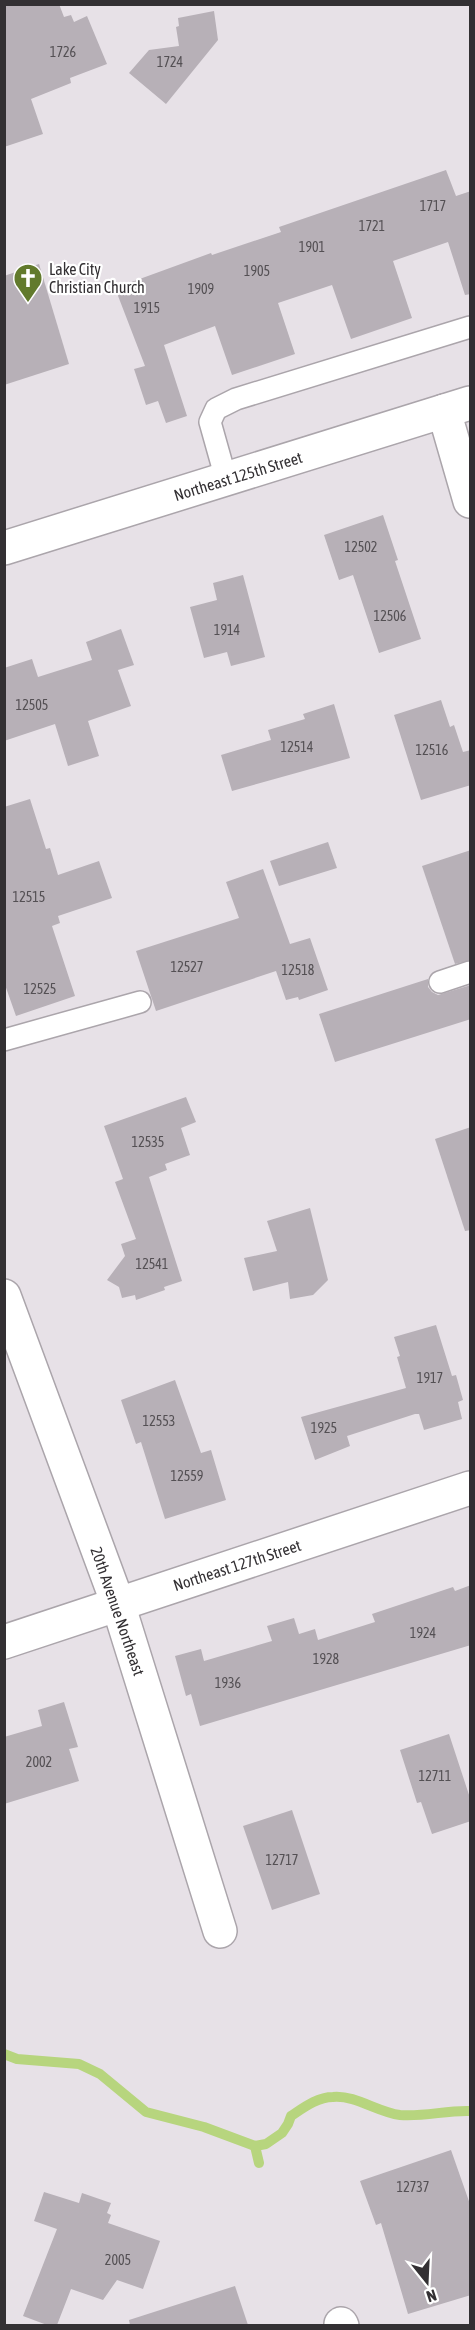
<svg xmlns="http://www.w3.org/2000/svg" width="475" height="2330" viewBox="0 0 475 2330" font-family="'Asap Condensed',sans-serif">
  <style>
    .lines { fill: none; stroke-linecap: round; stroke-linejoin: round }
    .stream { stroke: #b7d57e; stroke-width: 10 }
    .building { fill: #b7b0b7 }
    .lane-casing { stroke: #aba5ab; stroke-width: 24 }
    .street-casing { stroke: #aba5ab; stroke-width: 36 }
    .secondary-casing { stroke: #aba5ab; stroke-width: 36 }
    .lane { stroke: #fff; stroke-width: 21 }
    .street { stroke: #fff; stroke-width: 33 }
    .secondary { stroke: #fff; stroke-width: 33 }
    .labels { text-anchor: middle; stroke-width: 4.5; stroke-linejoin: round; paint-order: stroke }
    .number-label { font-size: 14px; fill: #545054 }
    .poi-label { font-size: 16px; fill: #333033; stroke: #fff; text-anchor: start }
    .street-label { font-size: 16px; fill: #333033; stroke: #fff }
  </style>
  <rect width="100%" height="100%" fill="#e7e1e7"/>
  <g class="lines">
    <g class="stream">
      <path d="M 4,2054 L 17,2059 L 79,2064 L 100,2074 L 146,2112 L 204,2127 L 255,2146 L 266,2144 L 282,2133 L 288,2124 L 291,2116 C 303,2108 317,2097 333,2097 C 356,2095 377,2112 400,2115 C 424,2117 447,2110 470,2111"/>
      <polyline points="255,2146 259,2163"/>
    </g>
  </g>
  <g class="building">
    <polygon points="4,4 59,4 64,17 71,15 74,22 87,16 107,64 70,78 71,83 31,99 43,134 4,147"/>
    <polygon points="214,11 218,40 166,104 129,73 149,50 179,46 176,27 179,26 178,18"/>
    <polygon points="446,170 456,196 471,191 471,294 465,295 448,242 393,261 412,318 351,339 332,285 278,303 295,354 232,375 215,326 164,345 187,416 166,423 158,401 146,405 134,369 145,366 115,288 211,253 212,255 281,232 279,227"/>
    <polygon points="39,264 69,364 4,385 4,276"/>
    <polygon points="383,515 398,560 395,561 421,639 379,653 353,575 339,580 324,535"/>
    <polygon points="243,575 265,657 231,666 227,652 204,658 190,607 217,600 213,583"/>
    <polygon points="121,629 134,665 118,670 131,706 88,721 99,756 68,766 55,724 4,741 4,668 32,659 38,677 92,660 86,642"/>
    <polygon points="441,700 450,727 454,725 463,752 471,750 471,785 421,800 394,715"/>
    <polygon points="334,704 350,758 232,791 221,755 271,740 268,730 305,719 303,714"/>
    <polygon points="30,799 46,849 50,848 58,875 99,861 112,898 58,916 60,923 52,926 75,996 16,1016 4,982 4,807"/>
    <polygon points="328,842 337,868 279,886 270,861"/>
    <polygon points="471,850 471,960 455,964 422,866"/>
    <polygon points="263,869 290,944 310,938 328,990 299,1000 298,997 286,1000 276,971 156,1011 136,951 239,918 226,882"/>
    <polygon points="428,979 428,987 432,992 438,995 471,985 471,1019 335,1062 319,1014"/>
    <polygon points="186,1097 196,1122 181,1128 190,1155 165,1164 167,1170 149,1177 182,1281 164,1287 165,1290 136,1300 135,1295 122,1298 119,1287 107,1280 125,1256 121,1244 136,1239 115,1182 123,1179 104,1126"/>
    <polygon points="471,1127 471,1230 465,1231 435,1139"/>
    <polygon points="310,1208 328,1280 313,1295 290,1299 288,1282 253,1291 244,1258 277,1251 267,1221"/>
    <polygon points="436,1325 452,1376 456,1375 463,1400 458,1402 462,1419 424,1430 419,1414 415,1414 347,1436 350,1446 315,1460 301,1417 406,1388 397,1357 400,1356 394,1337"/>
    <polygon points="175,1380 201,1453 211,1450 226,1500 165,1519 141,1442 136,1444 121,1400"/>
    <polygon points="471,1585 471,1645 200,1726 191,1694 186,1696 175,1656 201,1649 204,1661 272,1641 267,1626 294,1618 299,1634 315,1629 318,1640 375,1622 372,1614 453,1587 455,1591"/>
    <polygon points="64,1702 78,1747 69,1749 79,1781 4,1804 4,1737 42,1726 38,1710"/>
    <polygon points="449,1734 471,1801 471,1821 432,1834 421,1802 417,1803 400,1750"/>
    <polygon points="292,1810 320,1894 272,1910 243,1826"/>
    <polygon points="451,2150 471,2207 471,2295 408,2314 381,2223 376,2225 360,2181"/>
    <polygon points="44,2192 79,2203 82,2193 111,2203 107,2213 111,2215 108,2223 160,2241 143,2289 117,2280 103,2300 71,2289 57,2325 47,2325 23,2316 57,2229 34,2221"/>
    <polygon points="235,2286 248,2325 130,2325 129,2320"/>
  </g>
  <g class="lines">
    <g class="lane-casing">
      <g id="lane">
        <polyline points="226,479 210,422 216,409 236,399 470,327"/>
        <polyline points="440,982 470,972"/>
        <polyline points="4,1040 140,1002"/>
      </g>
    </g>
    <g class="street-casing">
      <g id="street">
        <polyline points="444,411 470,501"/>
        <polyline points="4,1296 118,1604 220,1931"/>
        <polyline points="4,1642 470,1488"/>
        <polyline points="341,2324 342,2326"/>
      </g>
    </g>
    <g class="secondary-casing">
      <polyline id="secondary" points="4,548 470,403"/>
    </g>
    <use href="#lane" class="lane"/>
    <use href="#street" class="street"/>
    <use href="#secondary" class="secondary"/>
  </g>
  <defs>
    <g id="church-pin" transform="scale(1.5)"><path d="M0 17L-7.5 6A9.5 9.5 0 1 1 7.5 6Z" fill="#627a2c" stroke="#fff"/><path d="M-1.2-6h2.4v3.5h3.3v2.4h-3.3V6h-2.4V-.1h-3.3v-2.4h3.3Z" fill="#fff"/></g>
  </defs>
  <g fill-rule="evenodd">
    <use href="#church-pin" x="28" y="278"/>
  </g>
  <g class="labels">
    <g class="number-label">
      <text x="63" y="57">1726</text>
      <text x="170" y="67">1724</text>
      <text x="433" y="211">1717</text>
      <text x="372" y="231">1721</text>
      <text x="312" y="252">1901</text>
      <text x="257" y="276">1905</text>
      <text x="201" y="294">1909</text>
      <text x="147" y="313">1915</text>
      <text x="361" y="552">12502</text>
      <text x="390" y="621">12506</text>
      <text x="227" y="635">1914</text>
      <text x="32" y="710">12505</text>
      <text x="297" y="752">12514</text>
      <text x="432" y="755">12516</text>
      <text x="29" y="902">12515</text>
      <text x="187" y="972">12527</text>
      <text x="298" y="975">12518</text>
      <text x="40" y="994">12525</text>
      <text x="148" y="1147">12535</text>
      <text x="152" y="1269">12541</text>
      <text x="430" y="1383">1917</text>
      <text x="159" y="1426">12553</text>
      <text x="324" y="1433">1925</text>
      <text x="187" y="1481">12559</text>
      <text x="423" y="1638">1924</text>
      <text x="326" y="1664">1928</text>
      <text x="228" y="1688">1936</text>
      <text x="39" y="1767">2002</text>
      <text x="435" y="1781">12711</text>
      <text x="282" y="1865">12717</text>
      <text x="413" y="2192">12737</text>
      <text x="118" y="2265">2005</text>
    </g>
    <g class="poi-label">
      <text x="49" y="275">Lake City<tspan x="49" dy="18">Christian Church</tspan></text>
    </g>
    <g class="street-label">
      <text transform="translate(238 476) rotate(-17)" y="6">Northeast 125th Street</text>
      <text transform="translate(237 1565) rotate(-18)" y="6">Northeast 127th Street</text>
      <text transform="translate(118 1611) rotate(71)" y="6">20th Avenue Northeast</text>
    </g>
  </g>
  <rect width="475" height="2330" fill="none" stroke="#333033" stroke-width="12"/>
  <g transform="translate(427 2282) rotate(162)" stroke="#ffffff" stroke-width="4.5" paint-order="stroke">
  <path d="M0-4.5L10 22L0 15L-10 22Z" fill="#333033"/>
  <text y="-9" font-size="16" font-weight="bold" text-anchor="middle" fill="#333033">N</text>
  </g>
</svg>
